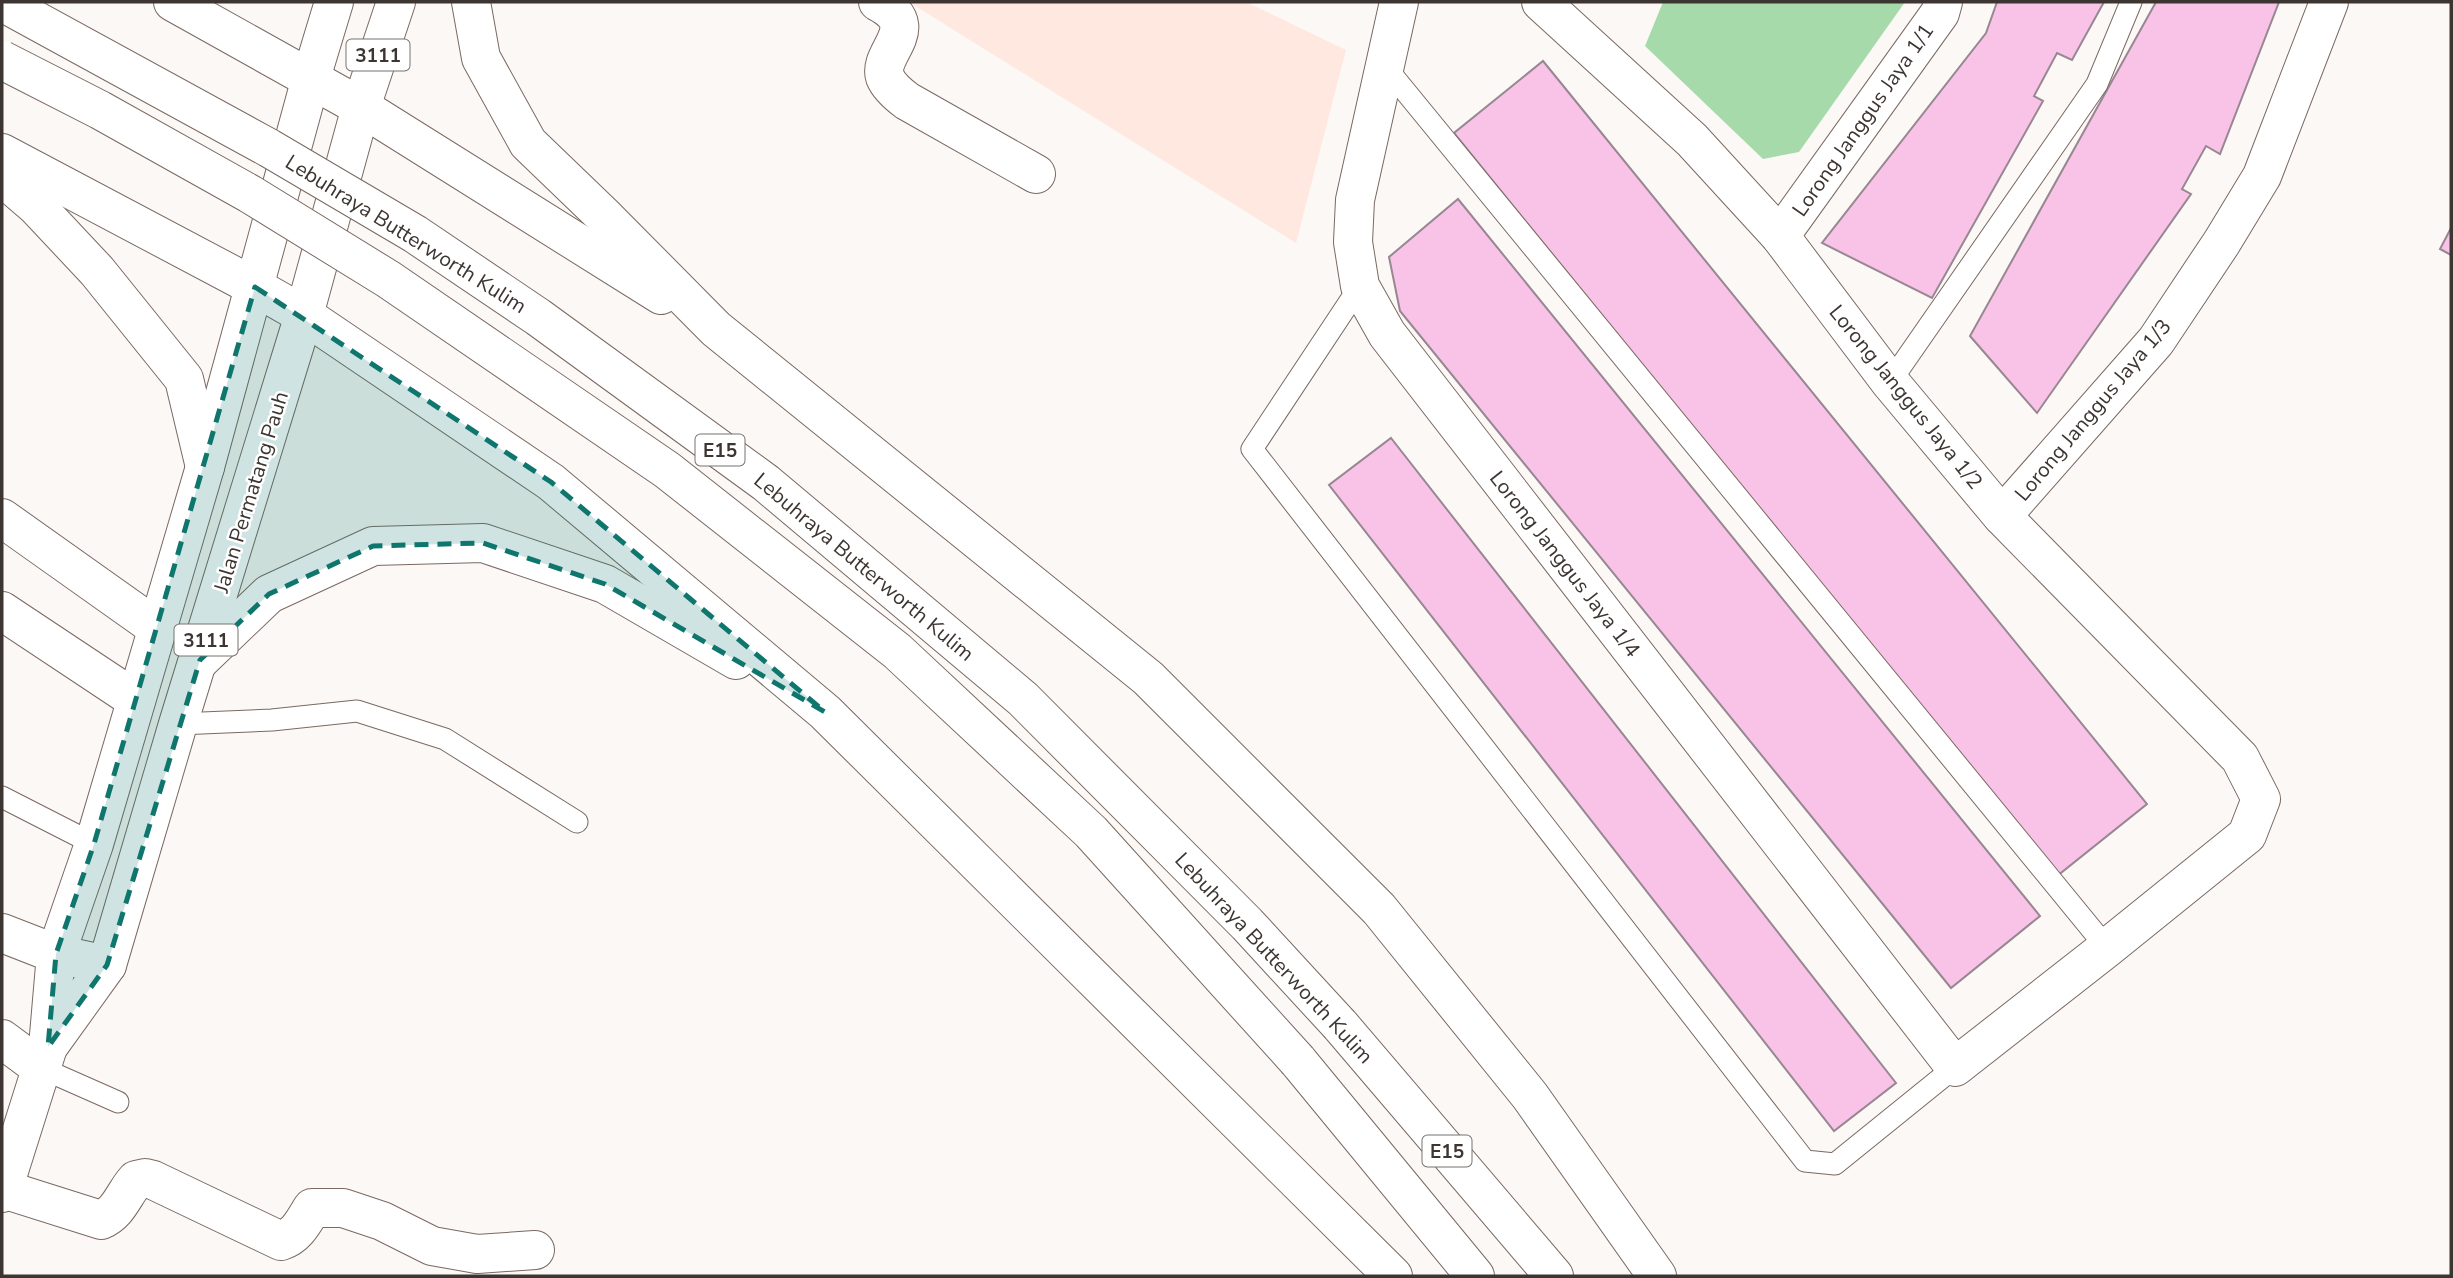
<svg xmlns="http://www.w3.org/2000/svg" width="2453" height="1278" viewBox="0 0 2453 1278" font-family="'Nunito Sans',sans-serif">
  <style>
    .built { fill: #ffe8df }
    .green { fill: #a7daaa }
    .building { fill: #f9c2e7; stroke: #978791; stroke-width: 2 }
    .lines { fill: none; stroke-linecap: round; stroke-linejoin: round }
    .lane-casing { stroke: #7a6961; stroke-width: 23 }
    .street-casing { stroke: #7a6961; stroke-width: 40 }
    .primary-casing { stroke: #7a6961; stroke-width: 40 }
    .highway-casing { stroke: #7a6961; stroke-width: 40 }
    .lane { stroke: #fff; stroke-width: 21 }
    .street { stroke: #fff; stroke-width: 38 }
    .primary { stroke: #fff; stroke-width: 38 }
    .highway { stroke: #fff; stroke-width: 38 }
    .highway-bridge-casing { stroke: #7a6961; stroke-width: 40; stroke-linecap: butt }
    .highway-bridge { stroke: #fff; stroke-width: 38 }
    .marked { fill: #0f766e; fill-opacity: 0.2; stroke: #0f766e; stroke-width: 5; stroke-dasharray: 14 9; stroke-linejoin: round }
    .labels { text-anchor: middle; stroke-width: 5; stroke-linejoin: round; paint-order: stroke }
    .shield { fill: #fff; stroke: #777270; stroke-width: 2 }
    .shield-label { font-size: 19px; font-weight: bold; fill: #3d3532 }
    .street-label { font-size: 21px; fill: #3d3532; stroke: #fff }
  </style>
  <rect width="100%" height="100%" fill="#fcf8f6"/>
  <polygon class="built" points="909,2 1246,2 1346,50 1296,243"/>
  <polygon class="green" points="1663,2 1905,2 1799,152 1763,159 1645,46"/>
  <g class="building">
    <polygon points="1997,2 2104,2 2072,60 2057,53 2034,96 2043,101 1932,298 1822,243 1986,33"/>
    <polygon points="2156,2 2279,2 2220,154 2206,146 2182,189 2191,194 2037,413 1970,336"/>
    <polygon points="1543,61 2147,804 2057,876 1454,133"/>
    <polygon points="1458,199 2040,916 1951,988 1400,311 1389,257"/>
    <polygon points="2451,228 2451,255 2440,249"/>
    <polygon points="1391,438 1896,1083 1834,1131 1329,485"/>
  </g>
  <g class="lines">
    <g class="lane-casing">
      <g id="lane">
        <polyline points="1383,64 2107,948"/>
        <polyline points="1360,286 1252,449 1805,1161 1835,1164 1955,1067"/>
        <polyline points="1890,382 2097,84 2131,2"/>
        <polyline points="178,724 272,720 357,711 445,739 577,822"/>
        <polyline points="2,797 94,844"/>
        <polyline points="41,1068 118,1102"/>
      </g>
    </g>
    <g class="street-casing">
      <g id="street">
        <path d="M 878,2 C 926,27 877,52 885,77 C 889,87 899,95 907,101 L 1036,174"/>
        <polyline points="1399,2 1355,200 1353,242 1360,286 1387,334 1955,1067 2107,948 2247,835 2261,799 2240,758 2002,516 1890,382 1780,236 1692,140 1541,2"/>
        <polyline points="1780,236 1940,13 1943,2"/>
        <polyline points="2002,516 2156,341 2222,242 2262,176 2329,2"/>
        <polyline points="2,518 157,628"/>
        <polyline points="2,611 136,700"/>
        <polyline points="2,933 56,954 107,965"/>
        <polyline points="2,1039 41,1068"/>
        <path d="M 3,1189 L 101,1220 C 119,1213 124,1193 136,1180 L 145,1178 L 153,1180 L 281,1241 C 297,1236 304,1221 312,1208 L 343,1208 L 382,1221 L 432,1246 L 477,1254 L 535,1250"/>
      </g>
    </g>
    <g class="primary-casing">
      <g id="primary">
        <polyline points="48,1047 107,965 178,724 304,315 361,107 396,2"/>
        <polyline points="2,1193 48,1047 56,954 94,844 205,467 311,78 334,2"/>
      </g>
    </g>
    <g class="highway-casing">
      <g id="highway">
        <polyline points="173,2 361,107 661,295"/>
        <polyline points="471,2 481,58 528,143 607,219 716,329 1148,678 1379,909 1530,1096 1657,1276"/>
        <polyline points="2,153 255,287 304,315 551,482 825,712 1393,1276"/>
        <polyline points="2,177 36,206 97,271 184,379 205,467"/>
        <polyline points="200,660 269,594 373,546 483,543 605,584 736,660"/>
        <polyline points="1340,1025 1554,1276"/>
        <polyline points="1298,1061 1475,1276"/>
      </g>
    </g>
    <use href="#lane" class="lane"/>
    <use href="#street" class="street"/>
    <use href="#primary" class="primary"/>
    <use href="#highway" class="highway"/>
    <g class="highway-bridge-casing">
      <g id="highway-bridge">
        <polyline points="2,2 269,148 415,234 538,317 766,483 1023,699 1247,924 1340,1025"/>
        <polyline points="2,60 100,110 250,194 388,279 667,470 897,651 1091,832 1298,1061"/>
      </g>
    </g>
    <use href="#highway-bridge" class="highway-bridge"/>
  </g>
  <path class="marked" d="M 255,287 L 551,482 L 825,712 L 605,584 L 483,543 L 373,546 L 269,594 L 200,660 L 107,965 L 48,1047 L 56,954 L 94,844 Z"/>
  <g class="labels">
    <g class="shield">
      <rect x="346.5" y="39.5" width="63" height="31" rx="5"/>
      <rect x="695.5" y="434.5" width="49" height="31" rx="5"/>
      <rect x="174.5" y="624.5" width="63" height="31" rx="5"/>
      <rect x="1422.5" y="1135.5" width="49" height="31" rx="5"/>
    </g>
    <g class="shield-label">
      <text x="378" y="62">3111</text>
      <text x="720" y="457">E15</text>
      <text x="206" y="647">3111</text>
      <text x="1447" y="1158">E15</text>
    </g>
    <g class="street-label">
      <text transform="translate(1863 120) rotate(-55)" y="7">Lorong Janggus Jaya 1/1</text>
      <text transform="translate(406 234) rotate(32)" y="7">Lebuhraya Butterworth Kulim</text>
      <text transform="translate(1906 397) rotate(51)" y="7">Lorong Janggus Jaya 1/2</text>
      <text transform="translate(2093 410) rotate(-50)" y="7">Lorong Janggus Jaya 1/3</text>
      <text transform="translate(251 492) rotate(-73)" y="7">Jalan Permatang Pauh</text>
      <text transform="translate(1565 564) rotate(52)" y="7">Lorong Janggus Jaya 1/4</text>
      <text transform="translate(864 567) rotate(40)" y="7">Lebuhraya Butterworth Kulim</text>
      <text transform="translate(1274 958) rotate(47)" y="7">Lebuhraya Butterworth Kulim</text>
    </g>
  </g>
  <rect width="2453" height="1278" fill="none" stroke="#3d3532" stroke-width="7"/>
</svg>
